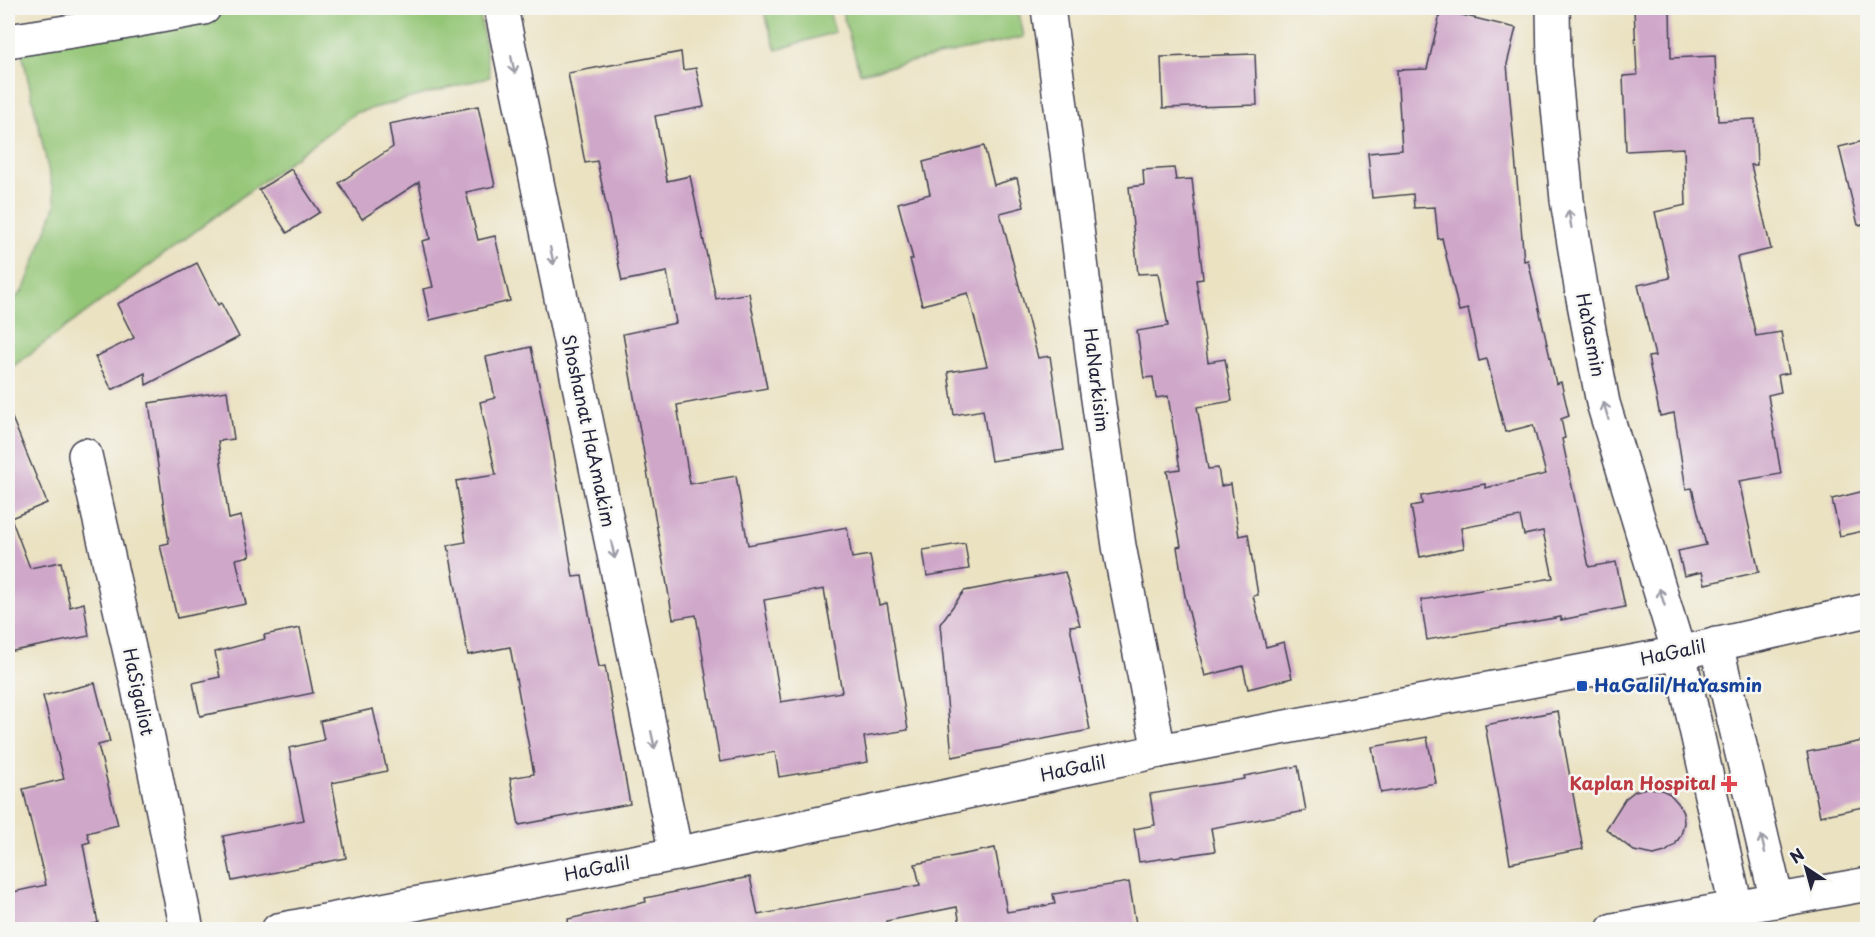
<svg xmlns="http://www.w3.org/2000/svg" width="1875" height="937" viewBox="0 0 1875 937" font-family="'Playpen Sans',sans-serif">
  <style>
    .green { fill: #94c677; stroke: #5b7459; stroke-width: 1.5 }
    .building { fill: #cfa7c9; fill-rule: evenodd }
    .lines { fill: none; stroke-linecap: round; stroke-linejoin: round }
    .minor-casing { stroke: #403f4f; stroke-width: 36 }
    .minor { stroke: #fff; stroke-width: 33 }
    .oneway { stroke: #9c9ca7 }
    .transit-dot { fill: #1a4fb4; stroke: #f6f6f2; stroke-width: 2 }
    .health-dot { fill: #e0444e; stroke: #f6f6f2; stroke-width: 2 }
    .labels { text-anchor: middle; stroke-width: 5; stroke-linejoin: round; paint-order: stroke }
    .street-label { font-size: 18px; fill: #22223b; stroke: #f6f6f2 }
    .transit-label { font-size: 18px; font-weight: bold; fill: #164399; stroke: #f6f6f2; text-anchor: start }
    .health-label { font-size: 18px; font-weight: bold; fill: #be3a42; stroke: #f6f6f2; text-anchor: end }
  </style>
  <rect width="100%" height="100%" fill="#f6f6f2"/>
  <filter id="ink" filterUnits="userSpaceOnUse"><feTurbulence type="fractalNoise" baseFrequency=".0167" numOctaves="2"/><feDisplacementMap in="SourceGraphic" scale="12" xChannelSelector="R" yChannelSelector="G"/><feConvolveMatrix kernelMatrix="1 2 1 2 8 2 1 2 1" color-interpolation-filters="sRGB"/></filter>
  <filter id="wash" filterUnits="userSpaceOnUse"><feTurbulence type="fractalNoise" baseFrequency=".008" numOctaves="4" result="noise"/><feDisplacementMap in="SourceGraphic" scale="24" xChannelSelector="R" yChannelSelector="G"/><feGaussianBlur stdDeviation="1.35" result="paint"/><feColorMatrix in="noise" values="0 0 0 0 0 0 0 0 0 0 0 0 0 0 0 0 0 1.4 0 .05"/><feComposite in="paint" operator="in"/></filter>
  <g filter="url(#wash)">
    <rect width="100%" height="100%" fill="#ebe2c2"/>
    <g class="green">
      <polygon points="251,8 479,8 490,77 355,113 8,370 8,306 24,289 56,204 21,48"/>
      <polygon points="763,8 828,8 835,32 776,50"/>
      <polygon points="841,8 1018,8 1024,37 860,73"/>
    </g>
    <g id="blocks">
      <g class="building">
        <polygon points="1634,8 1670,8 1671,58 1715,56 1718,121 1755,119 1757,165 1751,165 1771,249 1737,257 1756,336 1781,332 1789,373 1778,375 1781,392 1768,395 1781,474 1739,481 1759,572 1705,584 1702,572 1684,576 1678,551 1706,545 1692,488 1686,489 1674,413 1660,416 1648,357 1655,356 1638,285 1670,278 1655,212 1686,205 1684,148 1626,151 1623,76 1637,75"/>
        <polygon points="1441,10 1516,28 1507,64 1524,261 1528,260 1556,384 1561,382 1569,416 1561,419 1565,438 1562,439 1589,567 1616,562 1625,607 1561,620 1561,617 1427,640 1421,600 1553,578 1543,531 1524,535 1520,517 1461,528 1464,548 1420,557 1411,506 1422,504 1421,496 1485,484 1485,488 1546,474 1533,425 1505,432 1487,359 1479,361 1468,309 1459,311 1442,238 1438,239 1435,207 1414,208 1413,194 1372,198 1368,153 1402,150 1397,70 1427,69"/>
        <path d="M 681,52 L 683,70 L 696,68 L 704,107 L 655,116 L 667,181 L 690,176 L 716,299 L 749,293 L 767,388 L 677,405 L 690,484 L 736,476 L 748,545 L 847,527 L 852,558 L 870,555 L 879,605 L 887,603 L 908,730 L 864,737 L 868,762 L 779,777 L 775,752 L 720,762 L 696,615 L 673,619 L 623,334 L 676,323 L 667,272 L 622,281 L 597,161 L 585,163 L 568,73 ZM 824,589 L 842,692 L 781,702 L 764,600 Z"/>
        <polygon points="1255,54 1257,105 1163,108 1161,57"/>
        <polygon points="478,106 495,186 466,192 478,240 495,236 510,301 430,320 423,289 433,287 422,241 430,239 419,182 362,219 339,183 393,147 389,124"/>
        <polygon points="1868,140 1868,224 1858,225 1839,147"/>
        <polygon points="984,146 994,185 1017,178 1024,207 1000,213 1038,358 1050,356 1064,450 991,461 983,410 954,415 948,372 987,366 968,293 922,305 910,259 913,259 898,203 930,194 923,162"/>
        <polygon points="1174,168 1176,180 1192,179 1203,279 1196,280 1208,362 1225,359 1232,401 1197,407 1208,469 1218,468 1221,486 1231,484 1239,536 1248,534 1258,595 1253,596 1266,647 1284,642 1292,678 1248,689 1243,666 1205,676 1185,596 1177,547 1181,546 1167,471 1180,469 1168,396 1156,398 1153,377 1144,378 1137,331 1168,326 1158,273 1138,274 1129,187 1144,185 1143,170"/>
        <polygon points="291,169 320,212 287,233 259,190"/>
        <polygon points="197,263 218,305 221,303 239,337 146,385 145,373 112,390 95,357 134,338 117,304"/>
        <polygon points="531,347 548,427 573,577 582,576 599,667 605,666 630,804 519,825 510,778 534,774 510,647 468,655 448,545 466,542 456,481 496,475 480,402 495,398 486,357"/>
        <polygon points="227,391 234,439 218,441 229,519 241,516 250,556 236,559 246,604 177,618 160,545 169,543 149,403"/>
        <polygon points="8,408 47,503 11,518 30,568 61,562 70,607 84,603 89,636 8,652"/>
        <polygon points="1868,490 1868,530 1840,536 1832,499"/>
        <polygon points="965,543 969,569 927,576 923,550"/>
        <polygon points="1065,572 1080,625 1070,626 1090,730 952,757 940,624 964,591"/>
        <polygon points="300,628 313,693 200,716 193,683 220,677 215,652 265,639 264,635"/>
        <polygon points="95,683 110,742 98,745 118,825 87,833 90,842 83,844 98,923 63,930 8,930 8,893 46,885 23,789 64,779 43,696"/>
        <polygon points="373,709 387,771 332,783 346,858 232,881 223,836 304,820 289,748 324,740 320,721"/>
        <polygon points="1558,711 1583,849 1510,863 1485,725"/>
        <polygon points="1427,737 1436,783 1381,793 1372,747"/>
        <polygon points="1868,740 1868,806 1820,816 1807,752"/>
        <polygon points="1298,766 1306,811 1211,828 1215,851 1139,862 1134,829 1155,825 1150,794 1245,779 1244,776"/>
        <polygon points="1646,788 1660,789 1670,794 1678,803 1683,813 1684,823 1681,835 1675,845 1665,852 1654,855 1634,851 1606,829 1625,799 1635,791"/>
        <polygon points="995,848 1007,912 1055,904 1053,894 1129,882 1137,930 961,930 957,907 886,921 888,930 569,930 568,919 646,902 645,898 750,877 758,915 920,885 915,864"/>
      </g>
    </g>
  </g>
  <g filter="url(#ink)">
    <use href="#blocks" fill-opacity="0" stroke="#403f4f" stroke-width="1.5"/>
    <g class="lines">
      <g class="minor-casing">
        <g id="minor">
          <polyline points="501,8 676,854"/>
          <polyline points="1048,8 1076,220 1096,385 1119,546 1159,751"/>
          <polyline points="1553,8 1554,66 1567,200 1582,293 1603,403 1679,653 1736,907"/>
          <polyline points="8,41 111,25 204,8"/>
          <polyline points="85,455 137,683 187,930"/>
          <polyline points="1716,644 1777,901"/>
          <polyline points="278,930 676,854 1159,751 1679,653 1868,610"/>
          <polyline points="1613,930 1868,884"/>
        </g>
      </g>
      <use href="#minor" class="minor"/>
    </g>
    <defs><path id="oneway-shaft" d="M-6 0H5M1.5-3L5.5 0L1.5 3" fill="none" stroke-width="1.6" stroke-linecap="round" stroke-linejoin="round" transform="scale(1.5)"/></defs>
    <g class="oneway">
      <use href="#oneway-shaft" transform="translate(513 65) rotate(78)"/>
      <use href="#oneway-shaft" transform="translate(1570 219) rotate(-99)"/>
      <use href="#oneway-shaft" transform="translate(552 256) rotate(78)"/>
      <use href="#oneway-shaft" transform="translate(1606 411) rotate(-106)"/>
      <use href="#oneway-shaft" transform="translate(613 550) rotate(78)"/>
      <use href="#oneway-shaft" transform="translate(1662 597) rotate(-107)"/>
      <use href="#oneway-shaft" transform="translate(653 740) rotate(78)"/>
      <use href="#oneway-shaft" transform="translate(1763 844) rotate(-103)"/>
    </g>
  </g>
  <rect class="transit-dot" x="1576" y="680" width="12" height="12" rx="3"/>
  <path class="health-dot" d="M1726 775h6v6h6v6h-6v6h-6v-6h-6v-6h6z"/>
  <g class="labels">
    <g class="street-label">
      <text transform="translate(1590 335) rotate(79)" y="6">HaYasmin</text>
      <text transform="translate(1096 380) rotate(83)" y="6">HaNarkisim</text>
      <text transform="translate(588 431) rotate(78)" y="6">Shoshanat HaAmakim</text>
      <text transform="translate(1673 653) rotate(-12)" y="6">HaGalil</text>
      <text transform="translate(138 692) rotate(78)" y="6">HaSigaliot</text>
      <text transform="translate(1073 769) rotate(-12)" y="6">HaGalil</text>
      <text transform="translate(597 869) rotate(-11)" y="6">HaGalil</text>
    </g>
    <g class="transit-label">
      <text x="1594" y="692">HaGalil/HaYasmin</text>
    </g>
    <g class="health-label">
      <text x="1716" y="790">Kaplan Hospital</text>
    </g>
  </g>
  <rect width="1875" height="937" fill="none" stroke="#f6f6f2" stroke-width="30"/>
  <g transform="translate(1806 868) rotate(324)" stroke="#f6f6f2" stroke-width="4.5" paint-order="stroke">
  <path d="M0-4.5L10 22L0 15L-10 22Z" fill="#22223b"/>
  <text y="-9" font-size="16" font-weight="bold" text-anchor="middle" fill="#22223b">N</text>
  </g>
</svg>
